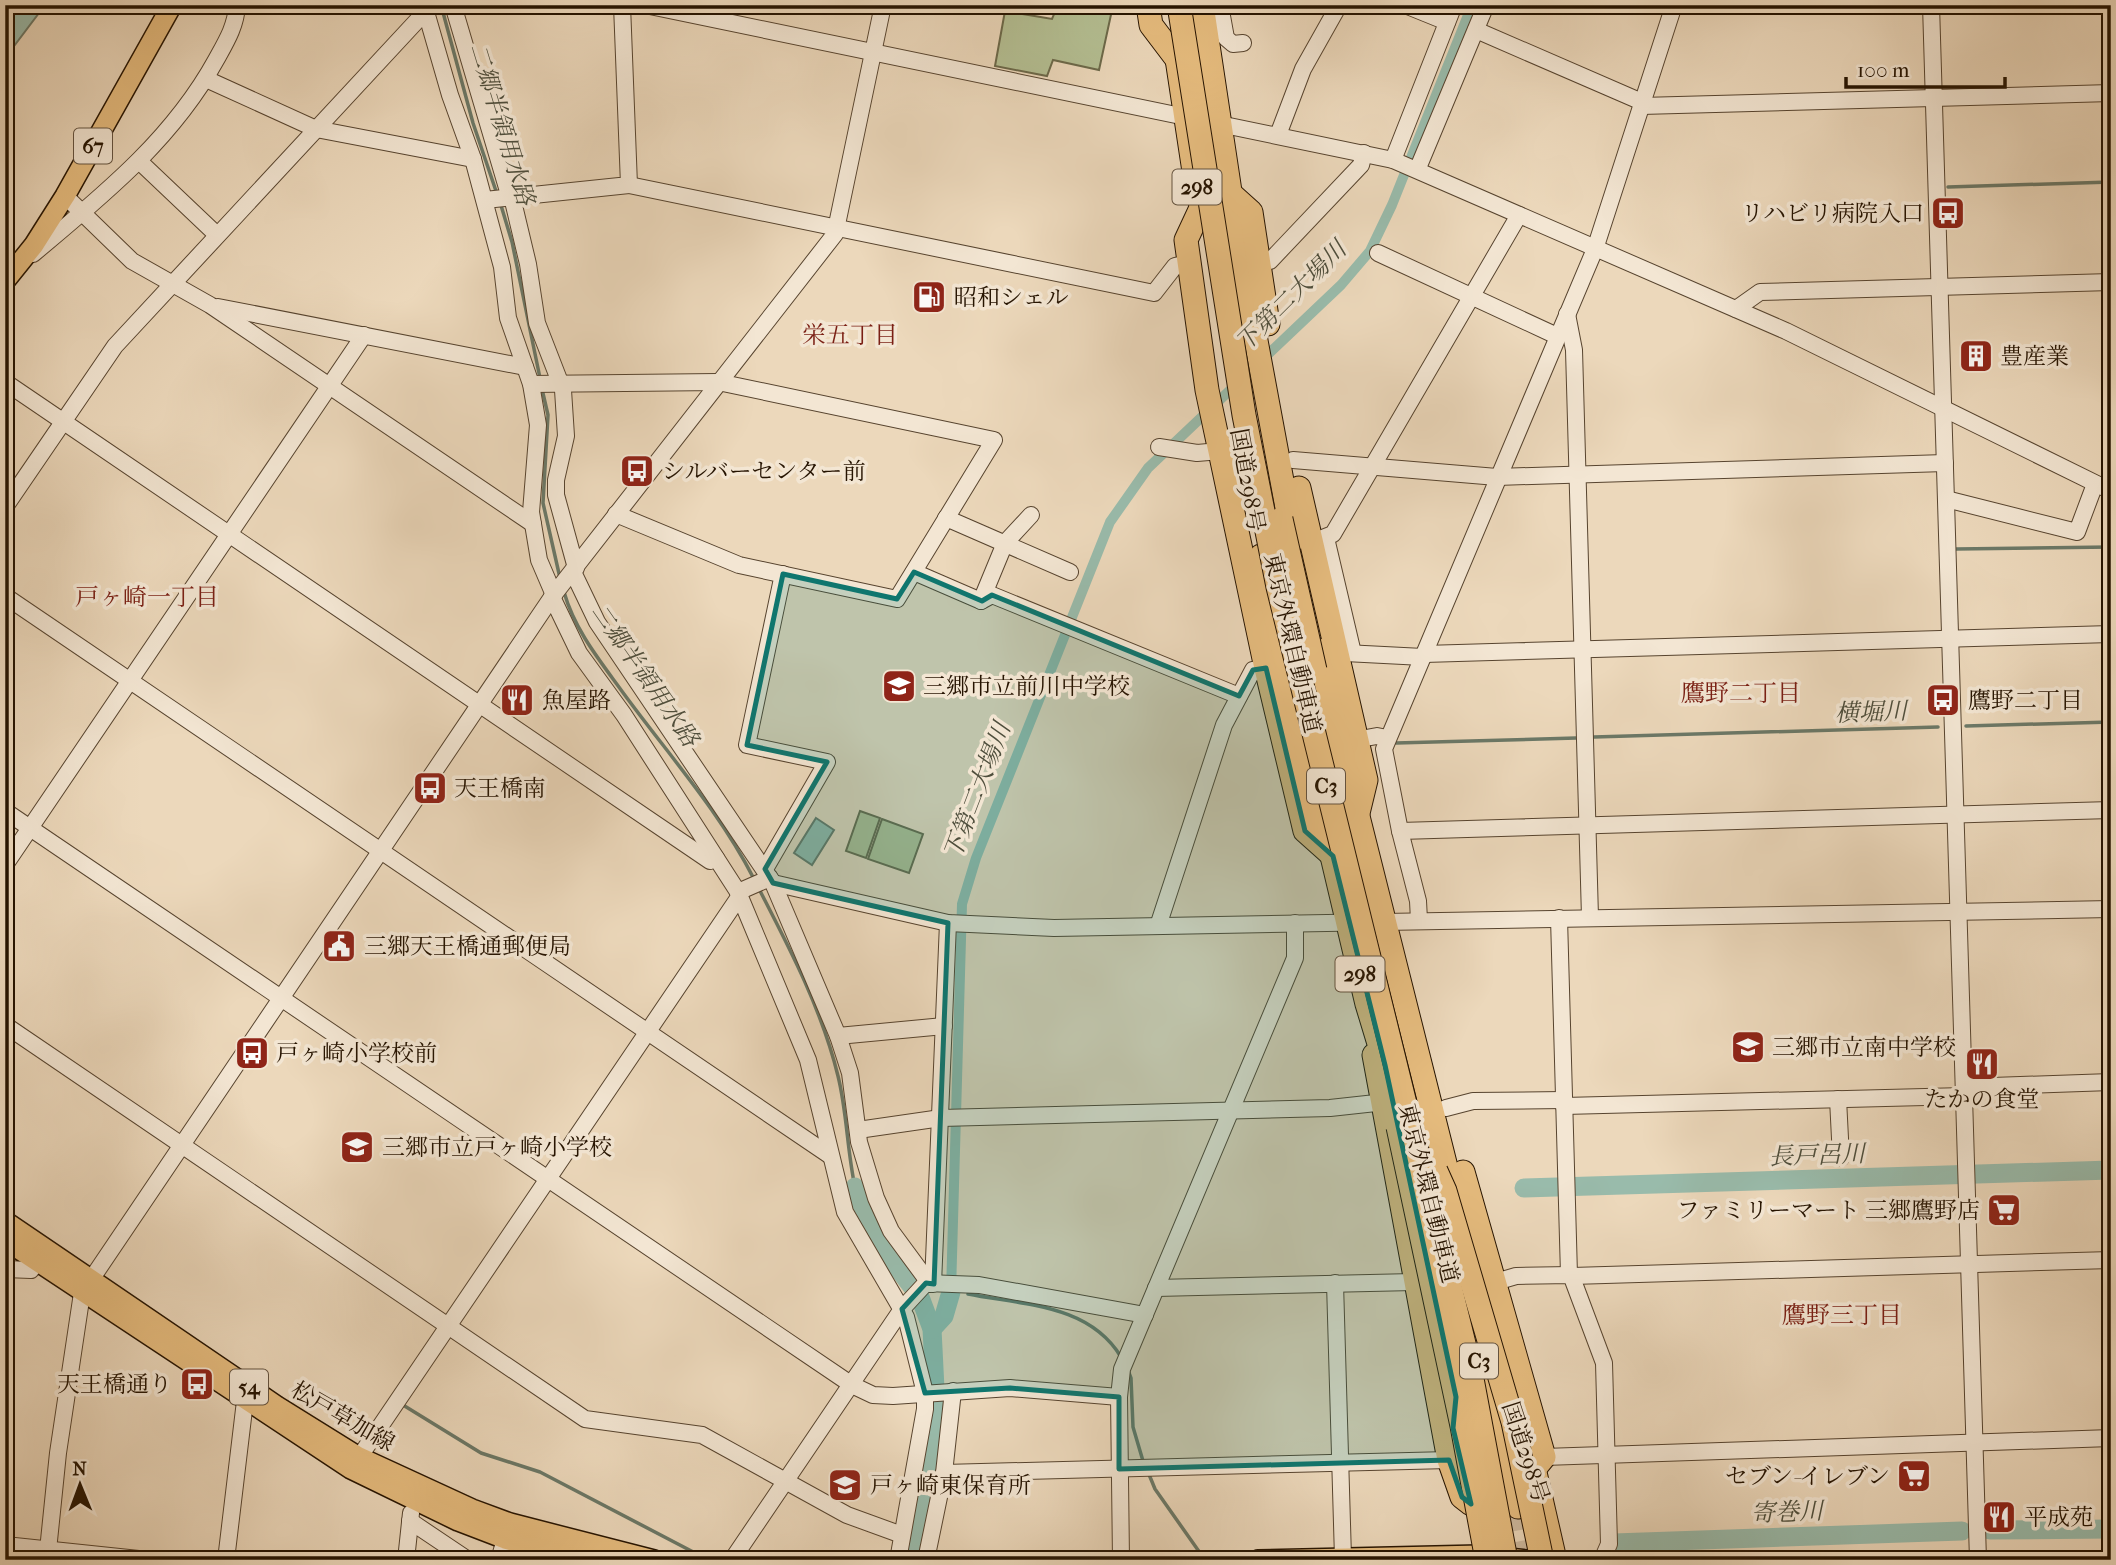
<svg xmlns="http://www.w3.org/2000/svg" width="2116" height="1565" viewBox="0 0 2116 1565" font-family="'IM FELL French Canon','Noto Serif JP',serif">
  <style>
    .green { fill: #b4bf93; stroke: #6c694a; stroke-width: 2 }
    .water { fill: #99bbab; stroke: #6b7867; stroke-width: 2 }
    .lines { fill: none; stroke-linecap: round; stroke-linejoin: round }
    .stream { stroke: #6b7867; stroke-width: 3.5 }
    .canal { stroke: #99bbab; stroke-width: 10 }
    .river { stroke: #99bbab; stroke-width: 19 }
    .highway-tunnel { stroke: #ceba9f; stroke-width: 23; stroke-dasharray: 23 11; stroke-linecap: butt }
    .minor-casing { stroke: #57442f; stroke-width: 18 }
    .major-casing { stroke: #251300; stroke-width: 22 }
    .highway-casing { stroke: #251300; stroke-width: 25 }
    .minor { stroke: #f3e6d3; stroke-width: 16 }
    .major { stroke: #e6bc7e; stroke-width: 19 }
    .highway { stroke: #e6bc7e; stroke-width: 23 }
    .highway-bridge-casing { stroke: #251300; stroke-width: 25; stroke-linecap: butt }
    .highway-bridge { stroke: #e6bc7e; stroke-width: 23 }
    .marked { fill: #0f766e; fill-opacity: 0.2; stroke: #0f766e; stroke-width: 5; stroke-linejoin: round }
    .labels { text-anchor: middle; stroke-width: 7; stroke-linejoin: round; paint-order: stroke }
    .shield { fill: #f3e6d3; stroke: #63523f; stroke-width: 2 }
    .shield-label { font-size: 21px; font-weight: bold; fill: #251300 }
    .poi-label { font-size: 23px; fill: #251300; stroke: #f3e6d3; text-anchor: start }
    .street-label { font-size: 23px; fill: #251300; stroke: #f3e6d3 }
    .water-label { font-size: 24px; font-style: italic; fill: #4e4e3c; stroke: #f3e6d3 }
    .neighbourhood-label { font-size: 24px; fill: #7a1f14; stroke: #f3e6d3 }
  </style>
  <rect width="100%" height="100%" fill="#ecd8bb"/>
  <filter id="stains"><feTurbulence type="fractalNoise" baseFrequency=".00286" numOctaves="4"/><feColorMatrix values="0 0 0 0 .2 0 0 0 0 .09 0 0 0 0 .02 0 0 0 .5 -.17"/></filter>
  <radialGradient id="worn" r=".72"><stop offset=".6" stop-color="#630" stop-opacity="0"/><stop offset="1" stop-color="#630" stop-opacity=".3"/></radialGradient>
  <g class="green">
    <polygon points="1058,5 1084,5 1112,10 1099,70 1053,60 1047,76 995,66 1005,11 1052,19"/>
    <polygon points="860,811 880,818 866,858 846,851"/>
    <polygon points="882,819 923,834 909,873 868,859"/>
  </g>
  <g class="water">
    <polygon points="5,5 45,5 5,58"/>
    <polygon points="816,818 834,830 812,865 794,853"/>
  </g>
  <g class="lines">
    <g class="stream">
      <polyline points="441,5 473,123 497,194"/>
      <polyline points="1948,187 2111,182"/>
      <polyline points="500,202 512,242 540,378"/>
      <polyline points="542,389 548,415 543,503 560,578"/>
      <polyline points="1956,549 2111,547"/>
      <path d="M 564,592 C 575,631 601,662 624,694 C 668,754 720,812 754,879"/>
      <polyline points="1966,726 2111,722"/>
      <polyline points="1594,737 1938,727"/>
      <polyline points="1396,743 1576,738"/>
      <path d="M 759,889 C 790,949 822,1010 838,1076 C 847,1112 847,1150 855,1187"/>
      <path d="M 968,1294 C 1023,1305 1089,1304 1121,1357"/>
      <polyline points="1128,1370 1131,1378 1133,1427 1143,1461"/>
      <polyline points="403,1405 481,1453 540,1472 699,1555"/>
      <polyline points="1148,1472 1155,1489 1205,1560"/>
    </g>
    <polyline class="canal" points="951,1292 962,904 976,858 1110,522 1148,468 1341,285 1370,251 1392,205 1472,5"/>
    <g class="river">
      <polyline points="855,1187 867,1220 887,1254 920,1297 932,1329 937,1428 915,1560"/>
      <polyline points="1524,1188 2111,1170"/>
      <polyline points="932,1329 944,1316 951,1292"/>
      <polyline points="1990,1530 2111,1529"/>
      <polyline points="1614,1543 1962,1531"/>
    </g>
    <polyline class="highway-tunnel" points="1518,1507 1528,1560"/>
    <g class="minor-casing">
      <g id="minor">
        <polyline points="424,5 450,95 473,159 502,267 508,318 531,384 538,425 531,512 539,560 554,595"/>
        <polyline points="453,5 510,198"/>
        <polyline points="645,5 1393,160 1786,331 2111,491"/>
        <polyline points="1220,5 1226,38 1233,44 1243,43"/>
        <polyline points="1405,5 1447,22"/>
        <polyline points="1931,5 1978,1560"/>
        <polyline points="1476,30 1642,102"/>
        <polyline points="206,79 316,129 473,159"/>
        <polyline points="1641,106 2111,93"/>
        <polyline points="1278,135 1303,69 1339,5"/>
        <polyline points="1393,160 1454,5"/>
        <polyline points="139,161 217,235"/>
        <polyline points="1418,168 1486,5"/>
        <polyline points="629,185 1154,293 1175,266 1188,263"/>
        <polyline points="65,196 132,261 210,305 533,524"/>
        <polyline points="512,197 528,264 537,323 563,390 566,436 556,480 556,495 576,568"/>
        <polyline points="485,200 629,185 622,5"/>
        <polyline points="1378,253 1557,336"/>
        <path d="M 33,254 C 102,196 172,140 216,60 C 226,42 236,26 237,5"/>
        <polyline points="1260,263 1270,261 1361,165 1364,153"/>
        <polyline points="218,307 525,367"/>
        <polyline points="1736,309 1760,292 2111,282"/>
        <polyline points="1567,314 1574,350 1590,917"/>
        <polyline points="5,382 710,861 716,858"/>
        <polyline points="531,384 718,382 994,440 897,599 739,565 616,514"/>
        <polyline points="1159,447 1197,453 1220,451"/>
        <polyline points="1293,460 1497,477 1945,463"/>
        <polyline points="1946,499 2077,532 2095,484"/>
        <polyline points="5,507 115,346 426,11"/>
        <polyline points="946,518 1070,572"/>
        <polyline points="1326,538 1353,653"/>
        <polyline points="1310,543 1333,534 1519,215"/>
        <polyline points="573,572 597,622 773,883 838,1036 850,1073 859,1142 876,1198 891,1231 930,1284"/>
        <polyline points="914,572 981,601 992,595 1239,696"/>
        <polyline points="5,596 829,1155"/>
        <polyline points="552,597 579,653 624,715 738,892 808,1060 845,1212 906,1317 925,1393 925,1409 898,1560"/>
        <polyline points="981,601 1005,543 1031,515"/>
        <polyline points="1345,653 1423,657"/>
        <polyline points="1424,654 2111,634"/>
        <polyline points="1355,740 1377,736 1387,738"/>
        <polyline points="5,811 852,1385 873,1395 893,1396 1010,1388 1119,1397"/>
        <polyline points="1400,831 2111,810"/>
        <polyline points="5,865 364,335"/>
        <polyline points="765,869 827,762 747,745 783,574"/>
        <polyline points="773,883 948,923 1054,928 2111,909"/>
        <polyline points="738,892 770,878"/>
        <polyline points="1559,918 1569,1275"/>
        <polyline points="1419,920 1418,901 1400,831 1384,749 1595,249 1674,5"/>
        <polyline points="1158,926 1224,725 1253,670 1266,668"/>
        <polyline points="5,1025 585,1419 702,1435 847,1515 902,1535"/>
        <polyline points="838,1036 944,1026"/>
        <polyline points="1964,1087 2111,1082"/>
        <polyline points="1838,1099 1841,1158"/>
        <polyline points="1564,1106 1964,1096"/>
        <polyline points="1446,1108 1473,1101 1564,1100"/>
        <polyline points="858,1130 941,1118 1330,1108 1385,1102"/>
        <polyline points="5,1269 31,1270 37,1262"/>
        <polyline points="1572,1276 2111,1260"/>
        <polyline points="1335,1283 1343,1558"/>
        <polyline points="1492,1283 1516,1276 1571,1275 1604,1363 1609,1544 1602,1560"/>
        <polyline points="933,1284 948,923"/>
        <polyline points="1156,1288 1414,1282"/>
        <polyline points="1544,1457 2111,1438"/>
        <polyline points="354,1465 739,897"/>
        <polyline points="944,1473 1449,1460"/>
        <polyline points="410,1521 468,1560"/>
        <polyline points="5,1545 148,1560"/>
        <polyline points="47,1560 58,1453 82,1293 552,597 835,234 883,5"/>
        <polyline points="226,1560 245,1401"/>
        <polyline points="406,1560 411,1513"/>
        <polyline points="499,1560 508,1529"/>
        <polyline points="732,1560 902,1309 926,1283 979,1285 1145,1315"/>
        <polyline points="926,1560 944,1473 953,1391"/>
        <polyline points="1121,1560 1119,1397 1122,1369 1295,958 1295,923"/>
      </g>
    </g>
    <g class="major-casing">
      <g id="major">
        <polyline points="5,281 34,245 65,196 172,5"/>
        <polyline points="5,1221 277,1406 359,1457 472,1509 510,1523 654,1560"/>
        <polyline points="5,1240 351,1469 458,1521 505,1539 580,1560"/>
        <polyline points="1258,1560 1479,1555 1527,1560"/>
      </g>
    </g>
    <g class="highway-casing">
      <g id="highway">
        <polyline points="1148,5 1151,25 1176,58"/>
        <polyline points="1202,5 1237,238 1293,540"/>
        <polyline points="1177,59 1198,198"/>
        <polyline points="1231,194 1251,212 1268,324"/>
        <polyline points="1200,210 1186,240 1207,390 1266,668 1305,831 1333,856"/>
        <polyline points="1299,488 1366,780 1358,813"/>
        <polyline points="1261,556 1367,1004 1387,1070"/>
        <polyline points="1316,649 1455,1203"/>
        <polyline points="1374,1055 1449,1460 1462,1497 1471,1504"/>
        <polyline points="1463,1172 1544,1457 1535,1468"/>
        <polyline points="1490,1374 1518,1507"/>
        <polyline points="1531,1455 1555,1560"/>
      </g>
    </g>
    <use href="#minor" class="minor"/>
    <use href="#major" class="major"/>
    <use href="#highway" class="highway"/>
    <g class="highway-bridge-casing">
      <g id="highway-bridge">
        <polyline points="1179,5 1244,415 1278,587 1470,1368 1506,1560"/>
        <polyline points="1281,519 1315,670"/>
        <polyline points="1398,1127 1462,1426 1487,1560"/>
        <polyline points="1436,1171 1445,1191 1513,1422 1542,1560"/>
      </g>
    </g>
    <use href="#highway-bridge" class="highway-bridge"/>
  </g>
  <path class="marked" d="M 914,572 L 982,601 L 992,595 L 1239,696 L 1253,670 L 1266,668 L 1305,831 L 1333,856 L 1385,1065 L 1456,1397 L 1453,1428 L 1471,1504 L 1462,1497 L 1449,1460 L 1119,1469 L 1119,1397 L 1010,1388 L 925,1393 L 902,1309 L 926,1283 L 934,1284 L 948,923 L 773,883 L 765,869 L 827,762 L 747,745 L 783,574 L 897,599 Z"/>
  <defs>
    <g id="bus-square" transform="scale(1.75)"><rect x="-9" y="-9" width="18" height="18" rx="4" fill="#8f2418" stroke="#f3e6d3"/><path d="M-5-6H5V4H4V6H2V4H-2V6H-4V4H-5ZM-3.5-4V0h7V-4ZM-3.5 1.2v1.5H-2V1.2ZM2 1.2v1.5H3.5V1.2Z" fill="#fff"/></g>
    <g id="fuel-square" transform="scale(1.75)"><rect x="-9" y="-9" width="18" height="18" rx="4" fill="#8f2418" stroke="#f3e6d3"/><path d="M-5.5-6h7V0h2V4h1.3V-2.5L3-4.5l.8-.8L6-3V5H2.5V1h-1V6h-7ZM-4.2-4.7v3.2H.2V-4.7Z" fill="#fff"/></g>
    <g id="building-square" transform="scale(1.75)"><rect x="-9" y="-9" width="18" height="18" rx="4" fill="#8f2418" stroke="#f3e6d3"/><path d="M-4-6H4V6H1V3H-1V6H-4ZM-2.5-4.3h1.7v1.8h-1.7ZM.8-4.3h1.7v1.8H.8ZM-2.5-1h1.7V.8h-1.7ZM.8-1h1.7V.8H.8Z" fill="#fff"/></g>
    <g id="school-square" transform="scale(1.75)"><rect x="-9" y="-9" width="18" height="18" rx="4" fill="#8f2418" stroke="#f3e6d3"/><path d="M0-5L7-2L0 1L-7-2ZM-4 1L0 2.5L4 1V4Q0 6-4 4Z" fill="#fff"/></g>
    <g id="restaurant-square" transform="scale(1.75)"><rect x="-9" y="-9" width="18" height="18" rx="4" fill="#8f2418" stroke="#f3e6d3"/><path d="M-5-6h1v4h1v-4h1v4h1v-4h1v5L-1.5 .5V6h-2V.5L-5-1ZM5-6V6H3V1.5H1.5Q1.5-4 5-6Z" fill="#fff"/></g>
    <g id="civic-square" transform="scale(1.75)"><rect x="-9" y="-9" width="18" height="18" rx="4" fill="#8f2418" stroke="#f3e6d3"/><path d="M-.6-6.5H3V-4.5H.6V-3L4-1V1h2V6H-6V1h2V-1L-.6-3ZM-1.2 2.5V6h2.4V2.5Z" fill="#fff"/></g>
    <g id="supermarket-square" transform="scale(1.75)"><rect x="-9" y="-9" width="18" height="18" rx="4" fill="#8f2418" stroke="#f3e6d3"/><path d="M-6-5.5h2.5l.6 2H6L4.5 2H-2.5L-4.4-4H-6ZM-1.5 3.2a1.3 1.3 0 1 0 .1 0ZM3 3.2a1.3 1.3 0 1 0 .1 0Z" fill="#fff"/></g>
  </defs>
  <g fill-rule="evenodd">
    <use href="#bus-square" x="1948" y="213"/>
    <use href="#fuel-square" x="929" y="297"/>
    <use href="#building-square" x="1976" y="356"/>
    <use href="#bus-square" x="637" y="471"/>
    <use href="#school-square" x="899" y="686"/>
    <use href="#restaurant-square" x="517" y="700"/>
    <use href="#bus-square" x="1943" y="700"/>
    <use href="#bus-square" x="430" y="788"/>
    <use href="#civic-square" x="339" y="946"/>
    <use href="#school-square" x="1748" y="1047"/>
    <use href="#bus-square" x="252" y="1053"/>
    <use href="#restaurant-square" x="1982" y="1064"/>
    <use href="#school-square" x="357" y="1147"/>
    <use href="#supermarket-square" x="2004" y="1210"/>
    <use href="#bus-square" x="197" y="1384"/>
    <use href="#supermarket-square" x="1914" y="1476"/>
    <use href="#school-square" x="845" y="1485"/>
    <use href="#restaurant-square" x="1999" y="1517"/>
  </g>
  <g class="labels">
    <g class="shield">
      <rect x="74" y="128.5" width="38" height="35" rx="5"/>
      <rect x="1172.5" y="169.5" width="49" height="35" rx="5"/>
      <rect x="1307" y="768.5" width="38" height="35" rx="5"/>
      <rect x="1335.5" y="956.5" width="49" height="35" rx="5"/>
      <rect x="1460" y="1343.5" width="38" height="35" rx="5"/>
      <rect x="230" y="1369.5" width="38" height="35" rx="5"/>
    </g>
    <g class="shield-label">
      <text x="93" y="153">67</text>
      <text x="1197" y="194">298</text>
      <text x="1326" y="793">C3</text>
      <text x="1360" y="981">298</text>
      <text x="1479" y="1368">C3</text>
      <text x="249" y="1394">54</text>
    </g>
    <g class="poi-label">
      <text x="1924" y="221" text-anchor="end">リハビリ病院入口</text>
      <text x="954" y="305">昭和シェル</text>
      <text x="2000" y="364">豊産業</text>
      <text x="662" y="479">シルバーセンター前</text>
      <text x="923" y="694">三郷市立前川中学校</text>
      <text x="542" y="708">魚屋路</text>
      <text x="1968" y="708">鷹野二丁目</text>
      <text x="454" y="796">天王橋南</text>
      <text x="364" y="954">三郷天王橋通郵便局</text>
      <text x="1772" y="1055">三郷市立南中学校</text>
      <text x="276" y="1061">戸ヶ崎小学校前</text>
      <text x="1982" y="1107" text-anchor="middle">たかの食堂</text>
      <text x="382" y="1155">三郷市立戸ヶ崎小学校</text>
      <text x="1980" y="1218" text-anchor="end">ファミリーマート 三郷鷹野店</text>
      <text x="172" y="1392" text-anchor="end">天王橋通り</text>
      <text x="1890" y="1484" text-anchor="end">セブン-イレブン</text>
      <text x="870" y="1493">戸ヶ崎東保育所</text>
      <text x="2024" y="1525">平成苑</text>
    </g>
    <g class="street-label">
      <text transform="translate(1248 480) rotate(80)" y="8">国道298号</text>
      <text transform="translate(1293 643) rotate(77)" y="8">東京外環自動車道</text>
      <text transform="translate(1429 1193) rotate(76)" y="8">東京外環自動車道</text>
      <text transform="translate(343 1416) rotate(30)" y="8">松戸草加線</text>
      <text transform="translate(1526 1452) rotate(72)" y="8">国道298号</text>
    </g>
    <g class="water-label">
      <text transform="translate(502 124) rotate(73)" y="8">二郷半領用水路</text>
      <text transform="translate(1291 296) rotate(-45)" y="8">下第二大場川</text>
      <text transform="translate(645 675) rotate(55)" y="8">二郷半領用水路</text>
      <text transform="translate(1871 712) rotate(-2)" y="8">横堀川</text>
      <text transform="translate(977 791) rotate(-69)" y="8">下第二大場川</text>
      <text transform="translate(1817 1155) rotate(-2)" y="8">長戸呂川</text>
      <text transform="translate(1787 1512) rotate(-2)" y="8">寄巻川</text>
    </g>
    <g class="neighbourhood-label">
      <text x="850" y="343">栄五丁目</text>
      <text x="147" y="605">戸ヶ崎一丁目</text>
      <text x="1741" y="701">鷹野二丁目</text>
      <text x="1842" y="1323">鷹野三丁目</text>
    </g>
  </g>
  <rect width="2116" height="1565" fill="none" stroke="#ecd8bb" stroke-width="28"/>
  <rect x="7" y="7" width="2102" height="1551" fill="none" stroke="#251300" stroke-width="3.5"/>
  <rect x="14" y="14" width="2088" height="1537" fill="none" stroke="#251300" stroke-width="2"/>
  <g transform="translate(80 1485) rotate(359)" stroke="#f3e6d3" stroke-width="5" paint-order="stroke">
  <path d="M0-5L12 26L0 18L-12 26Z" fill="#251300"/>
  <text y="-10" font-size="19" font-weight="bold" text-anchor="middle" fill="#251300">N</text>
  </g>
  <path d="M1846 77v10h159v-10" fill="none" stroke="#251300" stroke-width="3.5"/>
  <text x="1857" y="77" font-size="21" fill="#251300" stroke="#f3e6d3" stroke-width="5" paint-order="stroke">100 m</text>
  <rect width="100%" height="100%" filter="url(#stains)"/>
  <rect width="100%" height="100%" fill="url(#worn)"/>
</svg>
